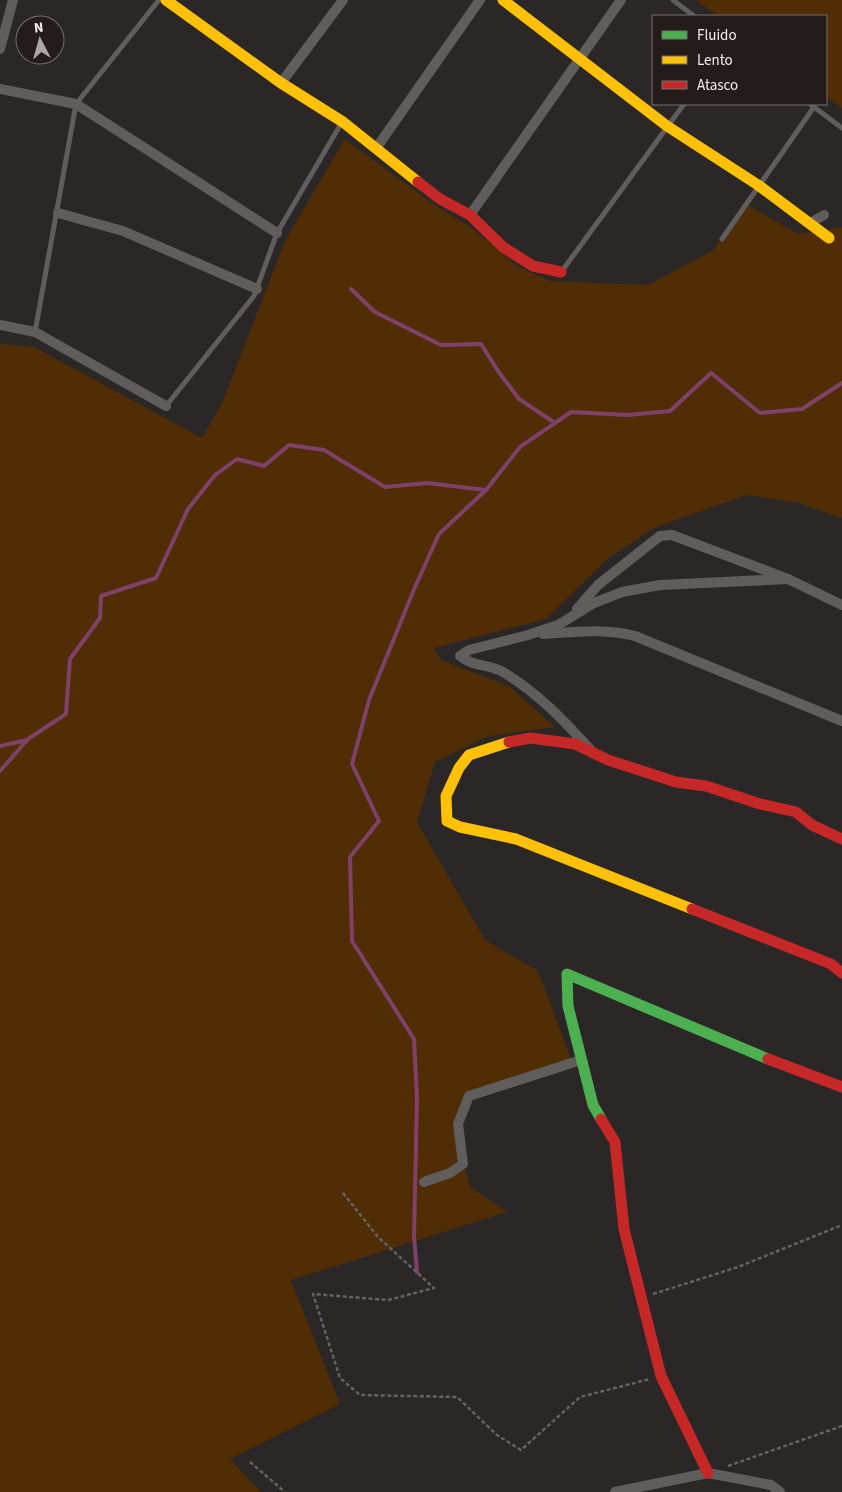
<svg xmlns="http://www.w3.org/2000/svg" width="842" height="1492" viewBox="0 0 842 1492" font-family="'Source Sans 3',sans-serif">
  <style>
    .green { fill: #502d05 }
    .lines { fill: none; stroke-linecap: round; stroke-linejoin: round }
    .stream { stroke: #7f416a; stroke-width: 4 }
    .path { stroke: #656262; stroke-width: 2.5; stroke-dasharray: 4 2.5; stroke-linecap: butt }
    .lane { stroke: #605d5d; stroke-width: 5 }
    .street { stroke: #605d5d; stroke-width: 10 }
    .fast { stroke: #4caf50; stroke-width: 11 }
    .slow { stroke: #ffc107; stroke-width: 11 }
    .jam { stroke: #c62828; stroke-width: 11 }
  </style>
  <rect width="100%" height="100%" fill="#2b2727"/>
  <g class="green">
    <polygon points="696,0 842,0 842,108 826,96 826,16 718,16"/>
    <polygon points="345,139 430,202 473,229 517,266 550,281 648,285 712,251 747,205 798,234 842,227 842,518 799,503 746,495 654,528 608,558 546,619 434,648 441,660 509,686 555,727 488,736 435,762 417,822 485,940 538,971 571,1059 473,1095 457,1136 470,1187 507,1212 291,1280 340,1404 230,1459 261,1492 0,1492 0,344 34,347 202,438 222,403 286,239"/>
  </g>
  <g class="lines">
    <g class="stream">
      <polyline points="351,289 375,312 441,345 481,344 498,371 519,399 555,423"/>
      <polyline points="0,746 27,740"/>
      <polyline points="0,771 28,739 66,714 70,659 100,618 101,596 156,578 188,509 215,475 237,459 264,466 289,445 324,450 385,487 427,483 486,490"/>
      <polyline points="417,1272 414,1236 417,1098 414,1039 352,941 350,857 379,821 352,764 369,700 415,587 439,534 486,490 520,447 571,412 628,415 670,411 711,373 760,413 802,409 842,383"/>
    </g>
    <g class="path">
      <polyline points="343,1193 378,1237 434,1288 388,1300 313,1294 340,1378 360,1395 457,1397 497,1435 521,1450 580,1397 650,1379"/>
      <polyline points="653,1294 738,1267 842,1225"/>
      <polyline points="250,1462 285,1492"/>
      <polyline points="728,1466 842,1426"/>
    </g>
    <g class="lane">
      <polyline points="673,0 694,16"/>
      <polyline points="810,104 842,128"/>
      <polyline points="722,239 814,107"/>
      <polyline points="562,271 684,104"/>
      <polyline points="35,332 76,104 159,0"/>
      <polyline points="166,406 254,296 277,233 342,122"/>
    </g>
    <g class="street">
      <polyline points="0,49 13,0"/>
      <polyline points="281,83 343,0"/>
      <polyline points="0,89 76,104 277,233"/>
      <polyline points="377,147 480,0"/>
      <polyline points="58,213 123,231 257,289"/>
      <polyline points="470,215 621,0"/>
      <polyline points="810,223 824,215"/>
      <polyline points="0,325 35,332 166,406"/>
      <polyline points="577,609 598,585 646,547 660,536 672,535 788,579 842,605"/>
      <path d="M 543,634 C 575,632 604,628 635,636 L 842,721"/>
      <path d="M 590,749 C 563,720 537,692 503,672 C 489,664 473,667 460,656 L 469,650 L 528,635 L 558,625 L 594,603 L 622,592 L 660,585 L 788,579"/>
      <polyline points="424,1182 450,1173 463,1164 458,1124 469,1096 581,1060"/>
      <polyline points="615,1492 708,1473 771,1485 780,1492"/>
    </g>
    <polyline class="fast" points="601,1119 593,1105 568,1006 567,974 768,1059"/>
    <g class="slow">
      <polyline points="166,0 281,83 343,122 418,182"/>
      <polyline points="503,0 667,126 758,185 829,238"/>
      <polyline points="509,742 469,755 459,768 446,796 447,821 460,827 516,839 692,909"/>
    </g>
    <g class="jam">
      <polyline points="418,182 440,199 470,215 503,247 533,266 561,272"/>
      <polyline points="509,742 531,738 575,744 608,760 676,782 706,786 760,804 796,812 812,825 842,839"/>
      <polyline points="692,909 831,964 842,973"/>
      <polyline points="768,1059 842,1087"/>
      <polyline points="601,1119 615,1142 624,1229 661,1376 708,1473"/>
    </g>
  </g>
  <rect x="652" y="15" width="175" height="90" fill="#231c1b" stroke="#76706f"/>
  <rect x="662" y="31" width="25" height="8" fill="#4caf50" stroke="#76706f"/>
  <text x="697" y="40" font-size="15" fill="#f3eeed">Fluido</text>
  <rect x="662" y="56" width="25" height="8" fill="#ffc107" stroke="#76706f"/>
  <text x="697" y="65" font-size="15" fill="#f3eeed">Lento</text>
  <rect x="662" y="81" width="25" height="8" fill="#c62828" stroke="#76706f"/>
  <text x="697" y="90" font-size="15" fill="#f3eeed">Atasco</text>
  <g transform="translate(40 40) rotate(354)"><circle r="24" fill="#231c1b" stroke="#76706f"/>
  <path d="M0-4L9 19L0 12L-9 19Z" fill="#ada8a8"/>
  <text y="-8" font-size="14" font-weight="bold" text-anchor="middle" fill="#f3eeed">N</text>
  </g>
</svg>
